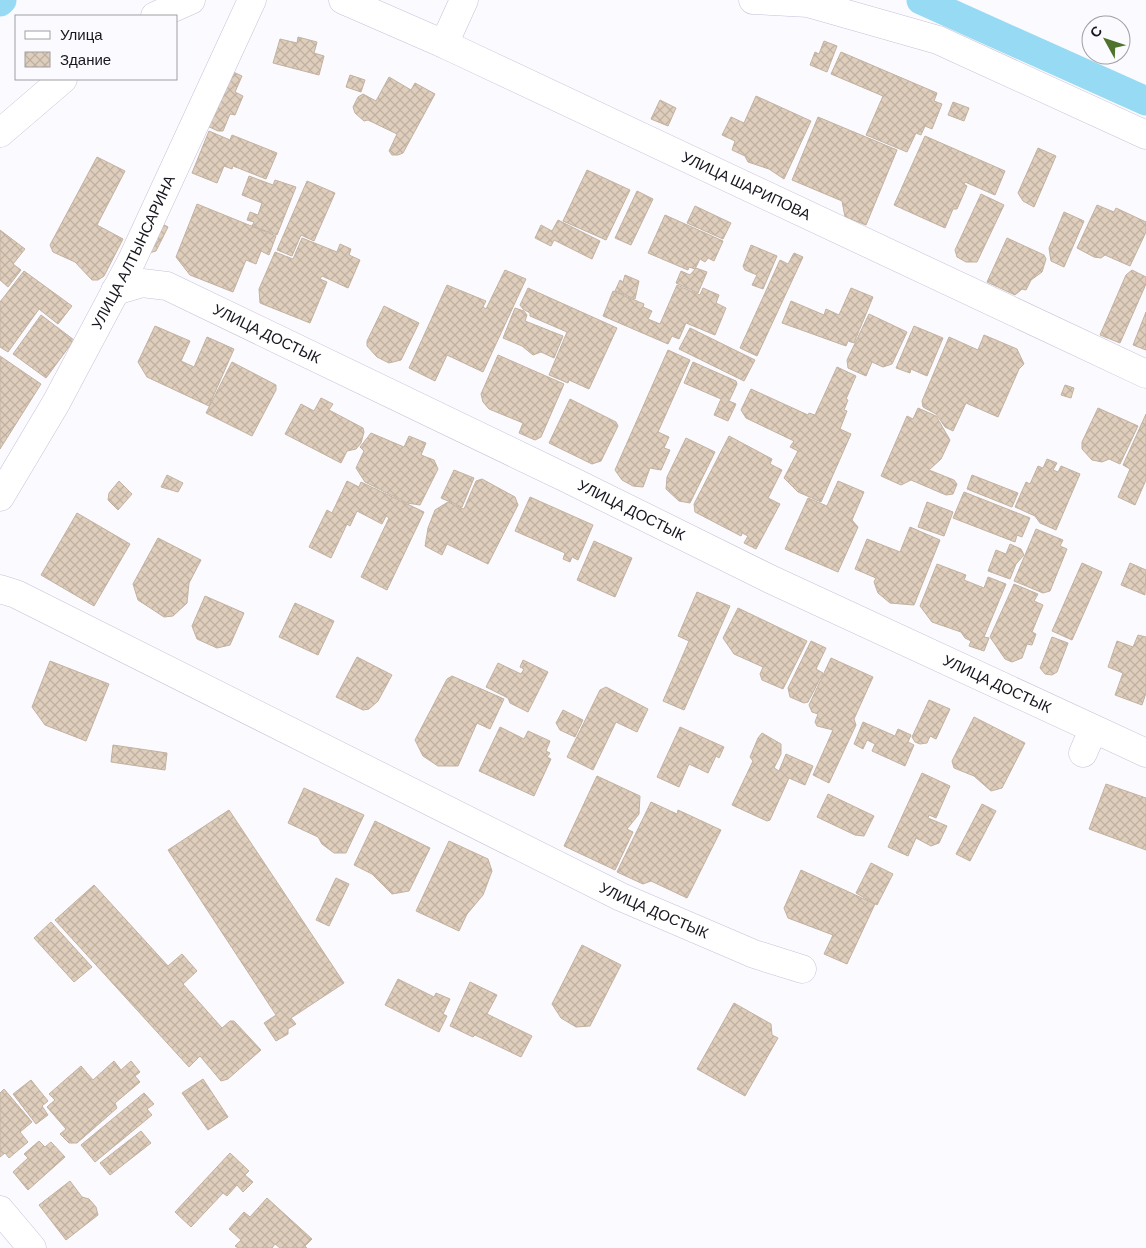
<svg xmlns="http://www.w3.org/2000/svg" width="1146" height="1248" viewBox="0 0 1146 1248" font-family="Barlow,sans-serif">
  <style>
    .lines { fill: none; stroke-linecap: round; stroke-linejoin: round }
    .canal { stroke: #96daf3; stroke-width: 29 }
    .building { fill: url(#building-cross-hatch); stroke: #c3b2a1 }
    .minor-casing { stroke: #c6c2d8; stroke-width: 29 }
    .minor { stroke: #fff; stroke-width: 28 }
    .labels { text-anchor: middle; stroke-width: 4; stroke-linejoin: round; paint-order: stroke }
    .street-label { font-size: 15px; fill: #18161e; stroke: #fbfafe }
  </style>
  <defs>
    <pattern id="building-cross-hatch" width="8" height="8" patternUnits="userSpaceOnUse" patternTransform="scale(1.25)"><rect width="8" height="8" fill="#dfcebc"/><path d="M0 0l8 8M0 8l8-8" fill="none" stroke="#bfb0a1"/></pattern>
  </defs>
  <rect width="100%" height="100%" fill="#fbfafe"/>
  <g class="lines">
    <g class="canal">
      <polyline points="921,0 1146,101"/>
      <polyline points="0,2 2,0"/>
    </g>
  </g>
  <g class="building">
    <polygon points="298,37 317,42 314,53 324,56 319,75 273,63 280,39 297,43"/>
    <polygon points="824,41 837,46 827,72 810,65 815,52 819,54"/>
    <polygon points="841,52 937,93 934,101 942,104 932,129 925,126 921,135 916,133 907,152 866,135 883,96 831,74"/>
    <polygon points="229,70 242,76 235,92 243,96 235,115 230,114 223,131 218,131 205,125"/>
    <polygon points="350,75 365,80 361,92 346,87"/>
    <polygon points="389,77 411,90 415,83 435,94 403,153 398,155 392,155 389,151 397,134 368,120 364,121 355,113 353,107 358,97 363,94 376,101"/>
    <polygon points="756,96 811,121 784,179 769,169 748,162 745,156 732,150 735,141 722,135 731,117 744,123"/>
    <polygon points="660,100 676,108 668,126 651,119"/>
    <polygon points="953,102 969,108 964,121 948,115"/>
    <polygon points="818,117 897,150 866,225 845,217 842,201 792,180"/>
    <polygon points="209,131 230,140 232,135 277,153 266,179 233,166 232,169 224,166 217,183 192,173"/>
    <polygon points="925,136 1005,171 995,195 965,182 964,184 967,186 957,209 953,209 945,228 894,205"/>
    <polygon points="1038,148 1056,156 1034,207 1023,201 1018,193"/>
    <polygon points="97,157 125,171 97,225 123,239 104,276 98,280 92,280 75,262 53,252 50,245"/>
    <polygon points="587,170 630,190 606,240 563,221"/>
    <polygon points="249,176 273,185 275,180 296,187 277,235 252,226 254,222 247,220 250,212 258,215 262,203 242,195"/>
    <polygon points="307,181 335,193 314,241 301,235 292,256 277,250"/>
    <polygon points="637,191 653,199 631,245 615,238"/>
    <polygon points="981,194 1004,205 977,262 966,262 957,257 955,250"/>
    <polygon points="197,204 276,236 269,255 261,251 256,264 246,260 233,292 190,275 176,257"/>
    <polygon points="1097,205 1114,212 1116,208 1146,222 1146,232 1130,266 1105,255 1101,258 1094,257 1077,248"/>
    <polygon points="695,206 731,223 723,239 687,223"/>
    <polygon points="1064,212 1084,221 1064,267 1051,261 1049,248"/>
    <polygon points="665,215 723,241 714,261 708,258 705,262 700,259 695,269 689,267 688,270 648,253"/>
    <polygon points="558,220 600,241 592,259 554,240 551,246 535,238 541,225 552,231"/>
    <polygon points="157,221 168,227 156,251 149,253"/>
    <polygon points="0,230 25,249 13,264 21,270 8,287 0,280"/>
    <polygon points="302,238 337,252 340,244 351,249 349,255 360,260 348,288 322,276 320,279 327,282 310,323 260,303 259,289 275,252 293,259"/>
    <polygon points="1007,238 1044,255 1046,259 1042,272 1031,280 1026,290 1022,289 1015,295 987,282"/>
    <polygon points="751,245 777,256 763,289 752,285 757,275 745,270 743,266"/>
    <polygon points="794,253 803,257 757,356 740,348 780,260 788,264"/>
    <polygon points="696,268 707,272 698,293 676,283 681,271 690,275"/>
    <polygon points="505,270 526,279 483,372 447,355 435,381 409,368 447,285 486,301 483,307 486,309"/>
    <polygon points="1132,270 1146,277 1146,284 1120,343 1100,335 1126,275"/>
    <polygon points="24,271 72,306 58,324 39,309 8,352 0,347 0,302"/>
    <polygon points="625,275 639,281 635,299 615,291 620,280 623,282"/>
    <polygon points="677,285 700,295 703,288 719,295 716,303 726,308 715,335 686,323 679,339 672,336 668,344 603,316 613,291 644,304 643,307 652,311 648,319 660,324"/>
    <polygon points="528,288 617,328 589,389 569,380 568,383 549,375 567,332 530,316 530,313 523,309 520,305"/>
    <polygon points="851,288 873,297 854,343 848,341 846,346 782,323 791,301 824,315 826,309 839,315"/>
    <polygon points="384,306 419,323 401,360 389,363 377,357 367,346 367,341"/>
    <polygon points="515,308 524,311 527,315 525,321 563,336 554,358 541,352 533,355 522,346 503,338"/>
    <polygon points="1146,312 1146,350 1133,345"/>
    <polygon points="869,314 907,332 892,364 883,367 872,362 866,376 848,368 847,360"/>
    <polygon points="41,315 74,340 46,378 13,354"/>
    <polygon points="155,326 190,341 181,361 194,367 207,337 234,349 209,406 147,377 138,362"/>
    <polygon points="914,326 943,338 927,376 911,369 910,373 896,368"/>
    <polygon points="690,328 755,360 744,381 679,349"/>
    <polygon points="984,335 1017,349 1024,364 1019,369 998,417 966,403 953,431 945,427 936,414 923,407 922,401 949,337 978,350"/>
    <polygon points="668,350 690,360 658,432 669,437 664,448 670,450 661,470 650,468 643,487 633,486 622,480 615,470"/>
    <polygon points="498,355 564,384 541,437 535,440 519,433 523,423 489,409 483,402 481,394"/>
    <polygon points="0,356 41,384 0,449"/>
    <polygon points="232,362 276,385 276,390 252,436 206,413"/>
    <polygon points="693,362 736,381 737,384 729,401 736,404 728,421 714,415 721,399 684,383"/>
    <polygon points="837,367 856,376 846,399 848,400 844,410 847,411 840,429 851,434 821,502 798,492 784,478 798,451 790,447 794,441 746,418 741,410 751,389 808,415 809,413 815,415"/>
    <polygon points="1065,385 1074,388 1071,398 1061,395"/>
    <polygon points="321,398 333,404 329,410 363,428 364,432 361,443 356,449 347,451 341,463 285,434 301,404 314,411"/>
    <polygon points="570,399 616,422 618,426 601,461 592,464 549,443"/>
    <polygon points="918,408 936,416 950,440 941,459 929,470 954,480 957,484 953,494 946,495 911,480 901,485 881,476 907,416 913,419"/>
    <polygon points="1098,408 1138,426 1120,464 1109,459 1102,462 1092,460 1082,449 1082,442"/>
    <polygon points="1146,414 1146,480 1135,505 1118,497 1130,469 1123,465"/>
    <polygon points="371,433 404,447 409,436 426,443 421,455 434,460 438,469 420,505 407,503 365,482 356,468 364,451 360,447"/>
    <polygon points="729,436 772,459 770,464 782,470 768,498 780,504 756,549 744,543 748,536 742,533 741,536 695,512 694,504"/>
    <polygon points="686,438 715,452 690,503 679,501 666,489 667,477"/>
    <polygon points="1047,459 1057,463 1053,470 1058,472 1061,466 1080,474 1056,530 1040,523 1035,516 1015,507 1026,482 1030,484 1038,466 1043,468"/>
    <polygon points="454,470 474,478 462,507 441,498"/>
    <polygon points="167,475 183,483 178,492 161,487"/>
    <polygon points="972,475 1018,493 1012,507 967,489"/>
    <polygon points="482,479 515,497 518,505 488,564 447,544 442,555 425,546 428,528 435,510 448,502 464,509 476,481"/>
    <polygon points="119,481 132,494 118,510 108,500 109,493"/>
    <polygon points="347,481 359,487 361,482 424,512 387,590 361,577 389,518 386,516 382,524 357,511 350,526 347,524 331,558 309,547 327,510 332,513"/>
    <polygon points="838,481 864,492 852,520 858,527 838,572 785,549 808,498 827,506"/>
    <polygon points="964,492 1030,518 1022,537 1017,535 1015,542 953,518"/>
    <polygon points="530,497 593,525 578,560 572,557 570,562 563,559 565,553 515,531"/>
    <polygon points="927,502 953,512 944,536 918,527"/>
    <polygon points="77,513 130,544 94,606 41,575"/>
    <polygon points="910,527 940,540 914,605 890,603 878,593 874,582 876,578 855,569 867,539 900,552"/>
    <polygon points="1036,529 1063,540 1060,546 1067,549 1050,591 1043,593 1014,581"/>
    <polygon points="158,538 201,560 189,583 187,603 173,616 164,617 138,600 133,584"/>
    <polygon points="594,541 632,558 615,597 577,580"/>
    <polygon points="1010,544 1021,549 1024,555 1016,564 1010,579 988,571 996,550 1006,554"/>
    <polygon points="1082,563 1102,572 1072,640 1052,631"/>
    <polygon points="1130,563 1146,570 1145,595 1121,585"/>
    <polygon points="937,564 966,575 964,580 984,588 988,577 1006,584 984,637 989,638 984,651 969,646 971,641 965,638 961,632 932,622 920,606"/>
    <polygon points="1014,584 1038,594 1034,601 1043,605 1032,632 1036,634 1032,645 1027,644 1022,658 1012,662 1005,659 990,637"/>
    <polygon points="697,592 730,606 684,710 663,701 689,641 678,636"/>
    <polygon points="205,596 244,613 230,645 217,648 197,639 192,626"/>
    <polygon points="295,603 334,621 318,655 279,637"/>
    <polygon points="738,608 807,641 783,689 762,680 760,674 763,667 734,654 723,638"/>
    <polygon points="1138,635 1146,637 1146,693 1142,705 1115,695 1123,673 1108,667 1117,641 1133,647"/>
    <polygon points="1052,637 1068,643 1057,672 1052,675 1045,674 1040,668"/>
    <polygon points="811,641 826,648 816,669 823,673 808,702 804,703 790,697 788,688"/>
    <polygon points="357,657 392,675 378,701 369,709 363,710 336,697"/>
    <polygon points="831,658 873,677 854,719 856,725 829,783 813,775 833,730 817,726 815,722 818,714 812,712 809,705"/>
    <polygon points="523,660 548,672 528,712 510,703 508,698 486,687 498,663 521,674 524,669 520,667"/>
    <polygon points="50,661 109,684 86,741 45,725 32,707"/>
    <polygon points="452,676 504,699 490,729 477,723 458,766 438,766 423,756 415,740 447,679"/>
    <polygon points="606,687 648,709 637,732 616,722 593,770 567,757 600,690"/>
    <polygon points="929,700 950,709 936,739 930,736 927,743 920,744 915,742 912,737"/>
    <polygon points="563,710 583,720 575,737 560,730 556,723"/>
    <polygon points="974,717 1025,743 1002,788 991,791 974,776 954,768 952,761"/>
    <polygon points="863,722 895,736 898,729 911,735 908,742 914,745 905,766 872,751 875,744 867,740 863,749 854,744"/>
    <polygon points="500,727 524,739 528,731 550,741 546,751 550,753 547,757 551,759 534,796 479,771"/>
    <polygon points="680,727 724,747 719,758 716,756 708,773 689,764 679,787 657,777"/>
    <polygon points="762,733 781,744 781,754 774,768 779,771 786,754 813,766 805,785 789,778 770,820 767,821 732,805 753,761 750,757 758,738"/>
    <polygon points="113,745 167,753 165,770 111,762"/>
    <polygon points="922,773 950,786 936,818 929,815 928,818 947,826 939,843 931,846 916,838 908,856 888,847"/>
    <polygon points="597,776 640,796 639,814 627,829 633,832 615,870 564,846"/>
    <polygon points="1106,784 1146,798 1146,850 1089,829"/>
    <polygon points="304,788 364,815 346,853 334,853 322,844 318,837 288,823"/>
    <polygon points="828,794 874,816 864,836 855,835 817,817"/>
    <polygon points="651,802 677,814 678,810 721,830 687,898 651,881 643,884 617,872"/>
    <polygon points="982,804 996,811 970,861 956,854"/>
    <polygon points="229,810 344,983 291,1018 296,1024 288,1029 288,1034 276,1041 264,1023 276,1015 168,850"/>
    <polygon points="375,821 430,848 409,891 392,894 372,874 354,865"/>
    <polygon points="449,841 488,859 492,871 483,895 467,914 459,931 416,911"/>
    <polygon points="871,863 893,874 877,905 856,893"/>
    <polygon points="801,870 875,904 847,964 824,954 833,935 788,918 784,908"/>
    <polygon points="336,878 349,884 329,926 316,920"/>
    <polygon points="94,885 168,966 182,954 197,971 183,984 222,1028 230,1021 234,1021 261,1050 228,1079 221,1081 200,1056 189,1067 55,920"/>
    <polygon points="51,922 92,967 74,982 34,938"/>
    <polygon points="582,945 621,965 590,1026 576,1027 561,1018 552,1004"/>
    <polygon points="398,979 434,997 436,993 450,999 443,1014 447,1016 439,1032 385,1005"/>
    <polygon points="470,982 497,995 487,1014 532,1036 521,1057 475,1035 473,1037 450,1026"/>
    <polygon points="734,1003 771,1024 772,1035 778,1038 745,1096 697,1069"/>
    <polygon points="114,1061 121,1070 131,1061 140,1072 135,1076 140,1082 115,1103 117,1108 77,1143 69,1143 60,1134 66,1129 47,1107 55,1100 49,1094 81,1066 93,1080"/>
    <polygon points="203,1079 228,1117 208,1130 182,1093"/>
    <polygon points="31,1080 48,1101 42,1106 48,1115 36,1124 13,1094"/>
    <polygon points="4,1089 32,1122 20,1132 28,1142 9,1158 5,1153 0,1157 0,1093"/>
    <polygon points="144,1093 154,1104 147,1109 152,1115 95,1162 81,1145"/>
    <polygon points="141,1131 151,1143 110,1175 100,1163"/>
    <polygon points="39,1141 45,1147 51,1142 65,1157 28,1190 13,1172 28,1158 24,1154"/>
    <polygon points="230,1153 249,1171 245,1175 253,1182 243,1192 237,1185 227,1196 223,1193 191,1227 175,1212"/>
    <polygon points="70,1181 82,1197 89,1199 96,1207 98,1215 66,1240 39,1205"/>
    <polygon points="267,1198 312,1239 305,1246 307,1248 280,1248 275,1244 272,1248 238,1248 235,1246 241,1240 229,1229 244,1212 250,1217"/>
  </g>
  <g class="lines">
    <g class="minor-casing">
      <g id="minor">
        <path id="s1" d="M 343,0 L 444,44 L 1146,374"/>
        <polyline points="753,0 808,3 938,40 1146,135"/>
        <polyline points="155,16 191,0"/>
        <polyline points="444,44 464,0"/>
        <polyline points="0,133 63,79"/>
        <path id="s2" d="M 115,291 L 142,283 L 167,286 L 568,479 L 770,579 L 1146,753"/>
        <path id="s3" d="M 0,497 L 56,403 L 132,260 L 252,0"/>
        <path id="s4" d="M 0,589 L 16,594 L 621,897 L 754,954 L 802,969"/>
        <polyline points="1083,753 1093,730"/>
        <polyline points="0,1210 32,1248"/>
      </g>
    </g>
    <use href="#minor" class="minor"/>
  </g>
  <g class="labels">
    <g class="street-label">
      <text dy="5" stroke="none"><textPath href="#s1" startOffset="444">УЛИЦА ШАРИПОВА</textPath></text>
      <text dy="5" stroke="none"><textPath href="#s3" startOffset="279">УЛИЦА АЛТЫНСАРИНА</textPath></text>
      <text dy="5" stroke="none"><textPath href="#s2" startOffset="164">УЛИЦА ДОСТЫК</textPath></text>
      <text dy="5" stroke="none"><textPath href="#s2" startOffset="569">УЛИЦА ДОСТЫК</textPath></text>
      <text dy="5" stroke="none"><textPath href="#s2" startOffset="974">УЛИЦА ДОСТЫК</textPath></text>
      <text dy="5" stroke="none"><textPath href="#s4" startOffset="729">УЛИЦА ДОСТЫК</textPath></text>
    </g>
  </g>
  <rect x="15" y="15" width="162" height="65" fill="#fbfafe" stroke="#a09fa4"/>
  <rect x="25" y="31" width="25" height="8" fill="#ffffff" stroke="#a09fa4"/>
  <text x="60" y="40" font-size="15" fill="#18161e">Улица</text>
  <rect x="25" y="52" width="25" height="15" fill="url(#building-cross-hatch)" stroke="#a09fa4"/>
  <text x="60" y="65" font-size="15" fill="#18161e">Здание</text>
  <g transform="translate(1106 40) rotate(310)"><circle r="24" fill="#fbfafe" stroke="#a09fa4"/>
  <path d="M0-4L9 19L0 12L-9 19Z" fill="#4e732c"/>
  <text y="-8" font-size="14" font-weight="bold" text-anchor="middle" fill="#18161e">С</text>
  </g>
</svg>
